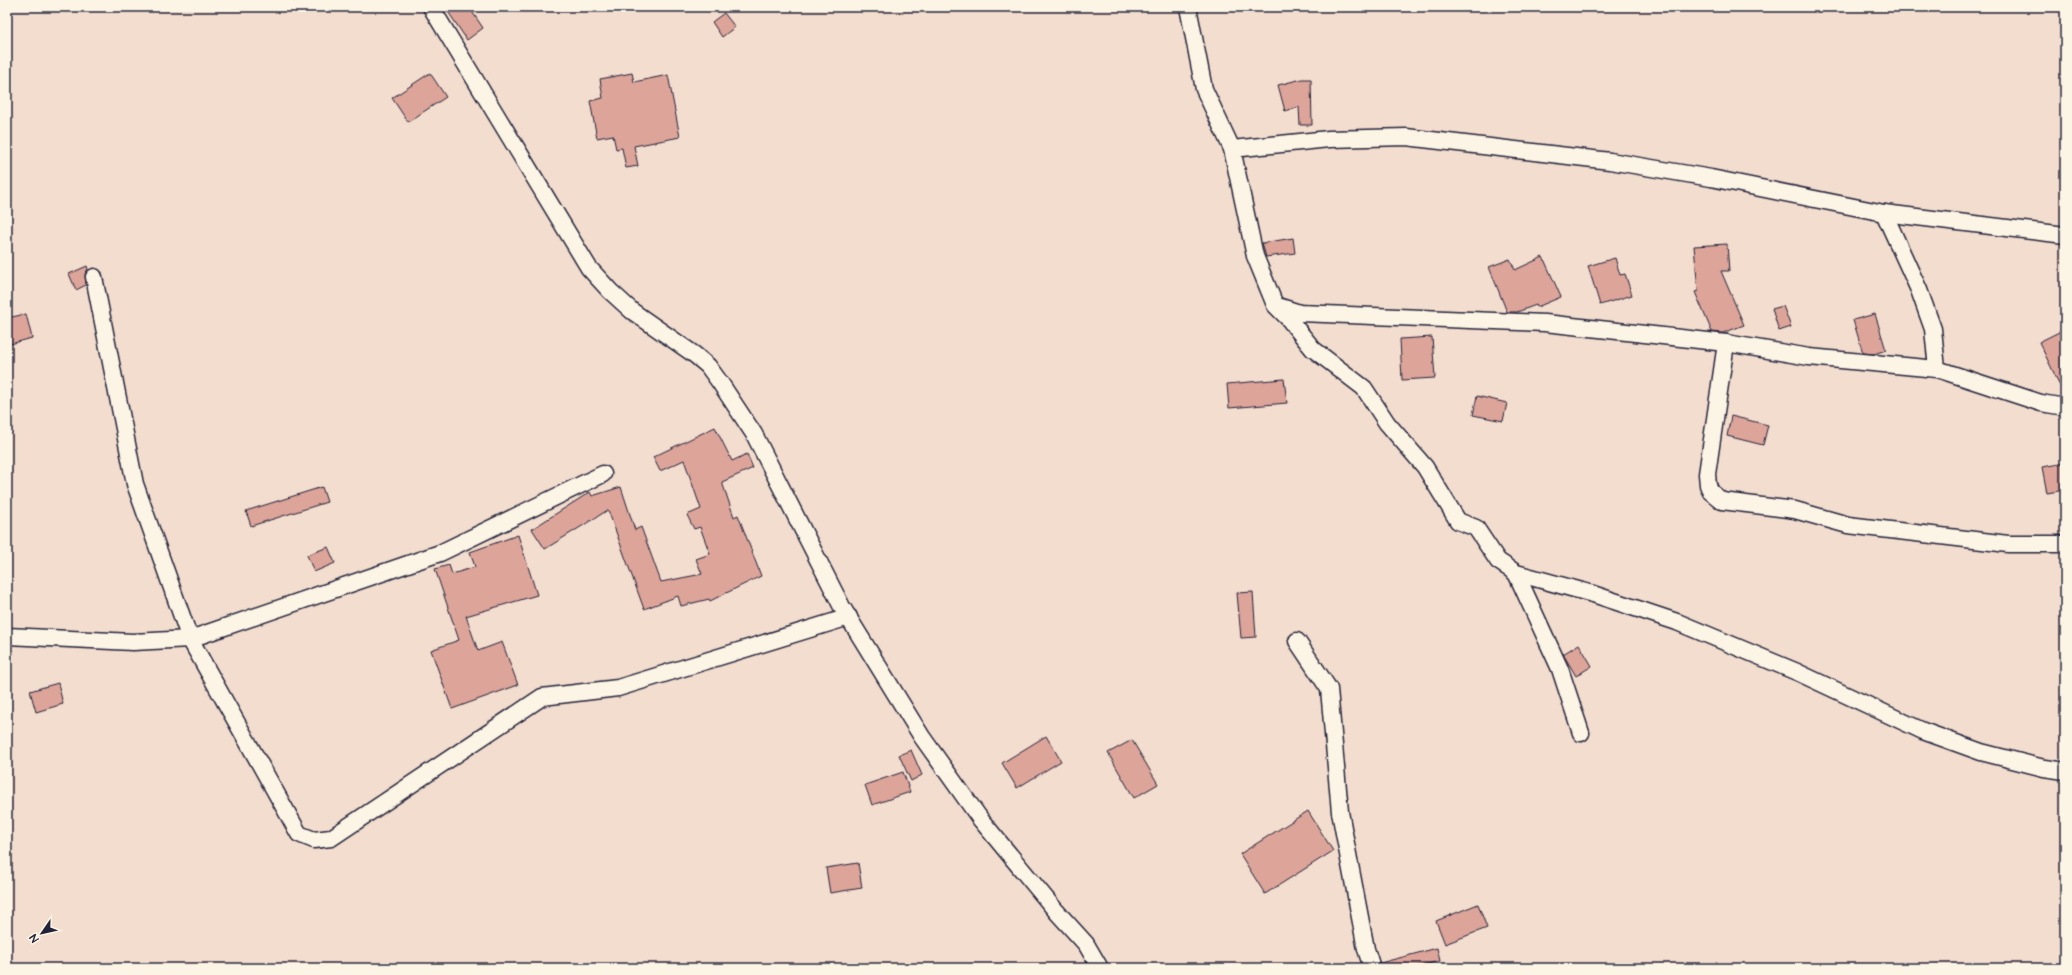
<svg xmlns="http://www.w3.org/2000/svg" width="2072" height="975" viewBox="0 0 2072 975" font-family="'Architects Daughter',sans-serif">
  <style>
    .building { fill: #dda499; stroke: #22223b }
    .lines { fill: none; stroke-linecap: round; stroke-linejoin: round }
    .minor-casing { stroke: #22223b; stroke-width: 19 }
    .minor { stroke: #fcf5e5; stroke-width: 16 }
  </style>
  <rect width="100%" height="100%" fill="#f3ddce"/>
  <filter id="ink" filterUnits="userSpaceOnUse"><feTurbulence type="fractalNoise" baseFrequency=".025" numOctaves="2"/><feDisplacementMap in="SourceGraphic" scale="8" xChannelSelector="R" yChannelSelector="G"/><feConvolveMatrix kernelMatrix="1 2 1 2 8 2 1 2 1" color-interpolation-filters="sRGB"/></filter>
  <g filter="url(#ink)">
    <g class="building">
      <polygon points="445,7 469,7 483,28 467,40"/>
      <polygon points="724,13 735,27 722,37 712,22"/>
      <polygon points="430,73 446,97 408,122 392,98"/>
      <polygon points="632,73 634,82 668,75 680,137 634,146 638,166 626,168 622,148 616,149 613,135 597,138 590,101 603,98 600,79"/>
      <polygon points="1302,79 1311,79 1312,125 1300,125 1299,107 1285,111 1278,85"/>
      <polygon points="1293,238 1295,253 1266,257 1262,243"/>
      <polygon points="1727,244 1729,271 1721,271 1744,325 1723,333 1712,332 1695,292 1698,291 1694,246"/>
      <polygon points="1543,257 1561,297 1537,307 1536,305 1517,312 1507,312 1489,267 1510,259 1515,270"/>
      <polygon points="1615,258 1620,275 1625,274 1632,295 1600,305 1588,266"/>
      <polygon points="87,266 88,269 85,274 86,285 76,290 69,274"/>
      <polygon points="1783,306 1791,327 1779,331 1772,309"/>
      <polygon points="26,314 32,338 7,345 7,318"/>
      <polygon points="1875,314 1886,350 1874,354 1863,353 1853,320"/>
      <polygon points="2065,329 2065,396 2039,342"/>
      <polygon points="1432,337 1435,378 1402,380 1400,339"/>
      <polygon points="1284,379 1287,403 1229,408 1227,384"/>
      <polygon points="1477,396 1507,403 1503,421 1473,415"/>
      <polygon points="1731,416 1768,425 1763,445 1727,436"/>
      <polygon points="715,427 732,461 747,454 753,468 722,482 734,517 738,515 761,576 710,601 709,599 681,606 678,596 644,609 608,510 545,549 532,529 590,492 592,496 621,487 635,530 641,527 661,582 702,574 696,559 710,554 700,527 694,529 687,515 701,509 684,460 660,471 653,457"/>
      <polygon points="2065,463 2065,490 2047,493 2042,467"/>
      <polygon points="322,487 327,502 251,526 246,511"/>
      <polygon points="518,535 537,595 466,616 478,651 502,642 518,685 452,709 431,650 459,640 435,569 449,565 452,574 475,567 470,552"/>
      <polygon points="328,547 335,563 314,572 307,555"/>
      <polygon points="1253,592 1256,637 1241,638 1237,593"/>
      <polygon points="1579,644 1592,666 1576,676 1563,654"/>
      <polygon points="58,683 63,704 36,712 30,691"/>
      <polygon points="1046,736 1061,761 1017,788 1002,763"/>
      <polygon points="1132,740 1158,784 1134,798 1108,753"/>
      <polygon points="911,750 922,775 911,781 899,755"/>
      <polygon points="903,772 910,792 872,805 865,785"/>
      <polygon points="1308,811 1333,851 1265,894 1240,854"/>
      <polygon points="858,863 862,888 830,893 826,868"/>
      <polygon points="1478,904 1487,928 1445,944 1436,921"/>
      <polygon points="1437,948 1440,961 1410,968 1381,968 1380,963"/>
    </g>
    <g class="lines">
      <g class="minor-casing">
        <g id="minor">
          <polyline points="431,7 589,268 610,291 632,311 695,355 708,366 721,384 754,434 842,607 922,737 981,820 1056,911 1086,944 1100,968"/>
          <polyline points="1188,7 1204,89 1232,149 1255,256 1275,305 1288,318 1313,349 1364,388 1387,423 1425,467 1458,521 1476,528 1498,561 1516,573 1593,594 1677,622 1797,672 1923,731 1981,752 2044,768 2065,771"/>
          <polyline points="1232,149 1329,139 1406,137 1610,161 1711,178 1884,213 2065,235"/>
          <polyline points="1884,213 1919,290 1933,329 1937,369"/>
          <polyline points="94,277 135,484 190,639 299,834 314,840 331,838 542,697 618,688 849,617"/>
          <polyline points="1278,306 1300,313 1545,323 1726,343 1809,357 1937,369 2041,403 2065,407"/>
          <polyline points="1726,343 1707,474 1708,485 1711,492 1722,501 1795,510 1848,525 2008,544 2065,544"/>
          <polyline points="1516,573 1560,669 1581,733"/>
          <polyline points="7,636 133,642 190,639 440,553 603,474"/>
          <polyline points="1297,641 1329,689 1340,812 1366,949 1372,968"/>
        </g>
      </g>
      <use href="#minor" class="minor"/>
    </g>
  </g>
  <rect width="2072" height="975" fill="none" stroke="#fcf5e5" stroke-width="24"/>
  <rect x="12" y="12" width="2048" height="951" fill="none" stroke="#22223b" stroke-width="1.5" filter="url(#ink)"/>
  <g transform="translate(42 933) rotate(236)" stroke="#fcf5e5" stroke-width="3" paint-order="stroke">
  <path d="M0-3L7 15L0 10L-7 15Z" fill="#22223b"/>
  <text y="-6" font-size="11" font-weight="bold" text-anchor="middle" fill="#22223b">N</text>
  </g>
</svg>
